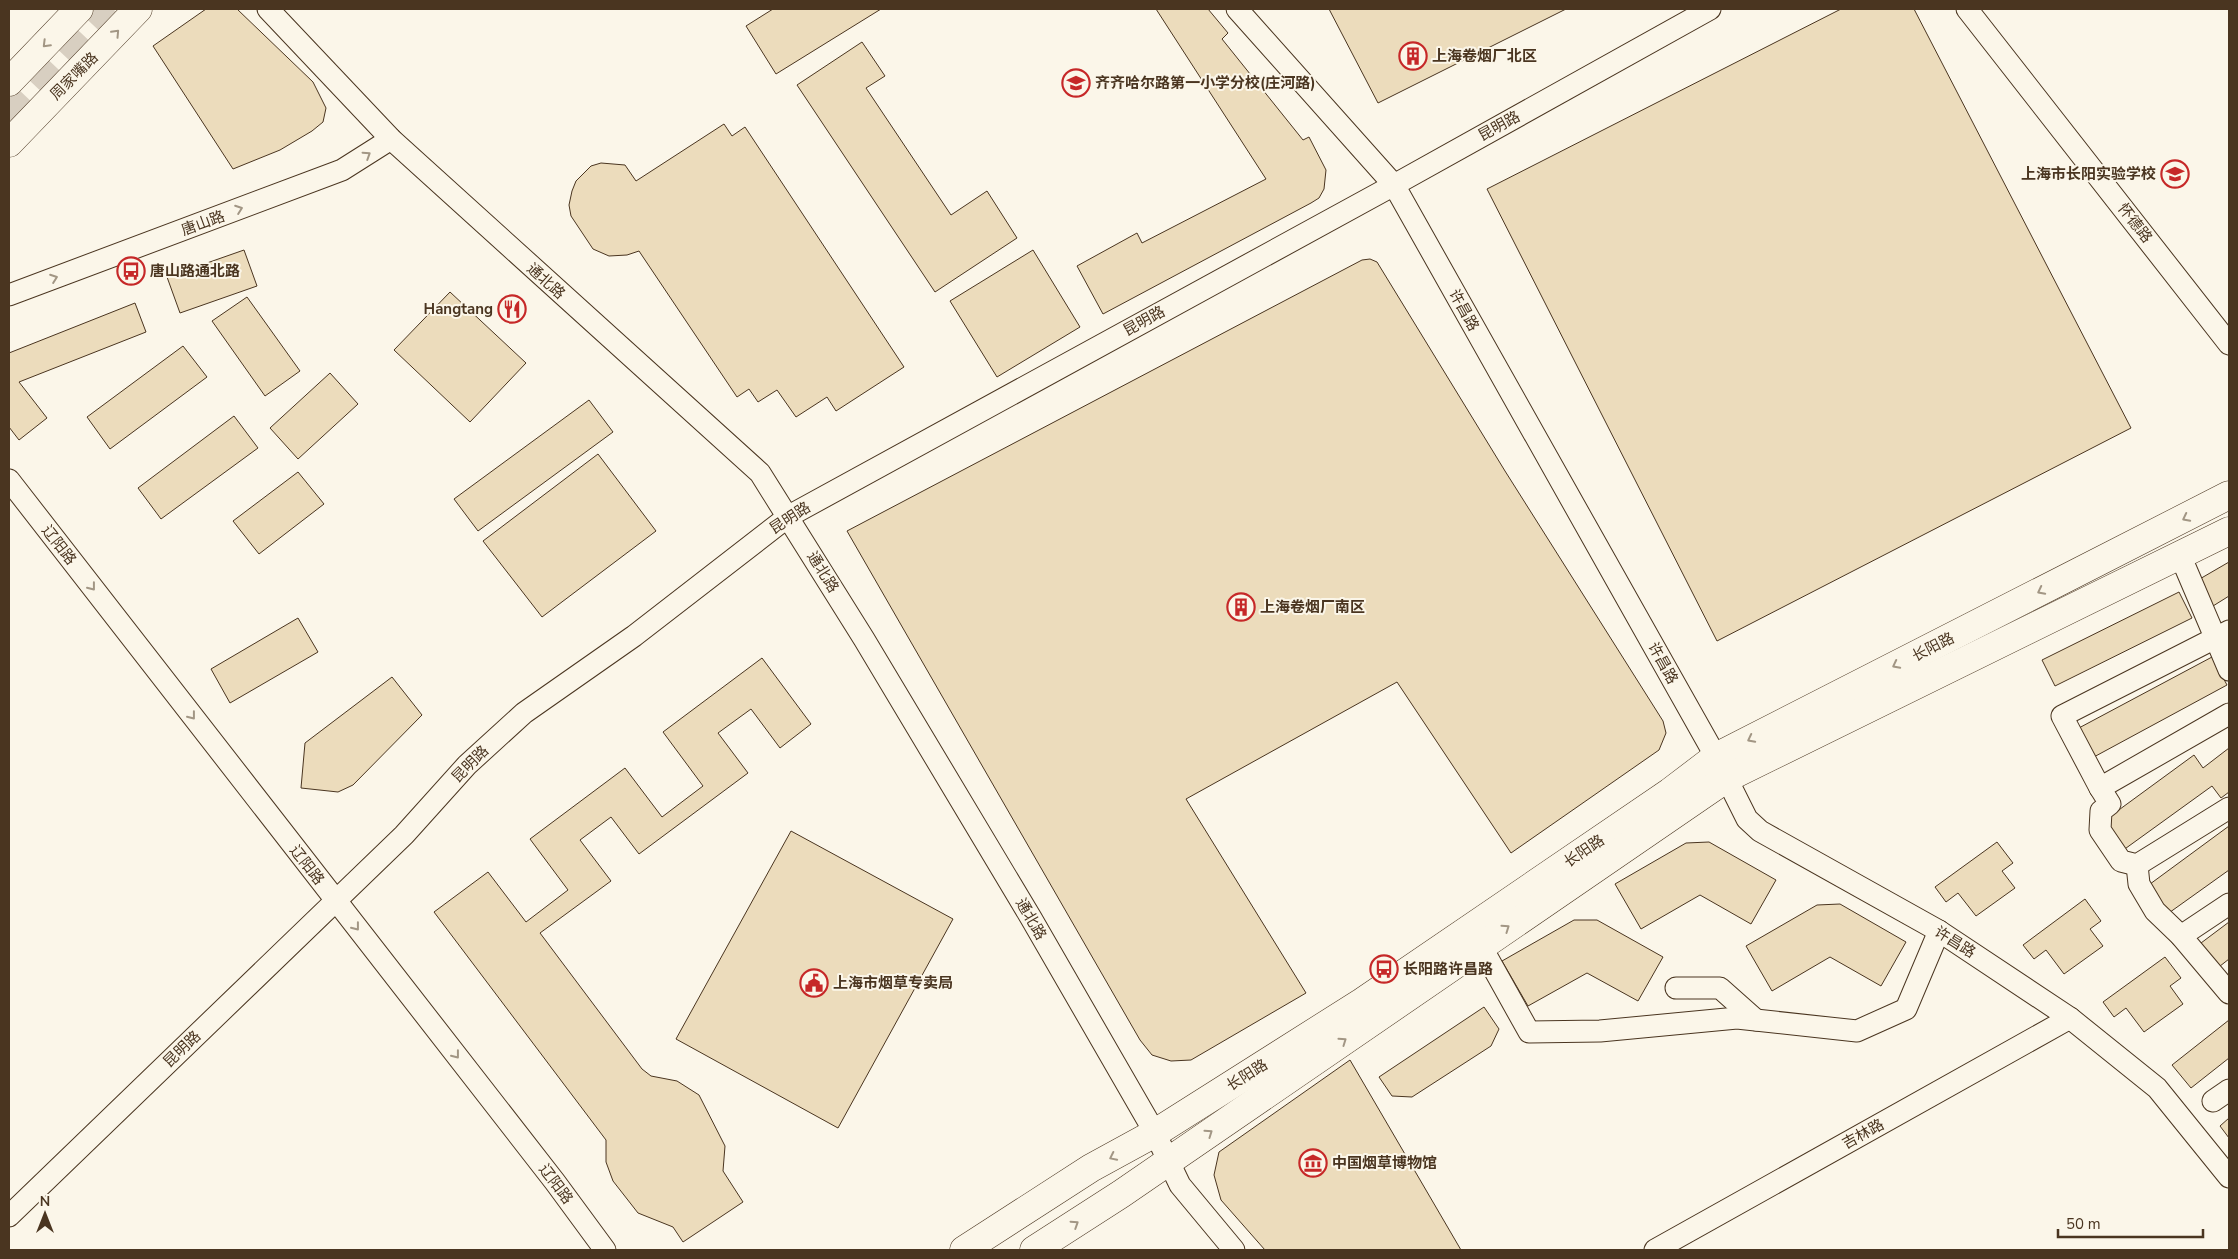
<svg xmlns="http://www.w3.org/2000/svg" width="2238" height="1259" viewBox="0 0 2238 1259" font-family="'Nunito Sans','Noto Sans SC',sans-serif">
  <style>
    .building { fill: #ecdcbc; stroke: #4a3520 }
    .lines { fill: none; stroke-linecap: round; stroke-linejoin: round }
    .highway-tunnel { stroke: #d8cfc1; stroke-width: 28; stroke-dasharray: 28 14; stroke-linecap: butt }
    .minor-casing { stroke: #4a3520; stroke-width: 23 }
    .major-casing { stroke: #4a3520; stroke-width: 29 }
    .minor { stroke: #fbf6e9; stroke-width: 21 }
    .major { stroke: #fbf6e9; stroke-width: 28 }
    .oneway { stroke: #a29684 }
    .labels { text-anchor: middle; stroke-width: 4; stroke-linejoin: round; paint-order: stroke }
    .poi-label { font-size: 15px; font-weight: bold; fill: #4a3520; stroke: #fbf6e9; text-anchor: start }
    .street-label { font-size: 15px; fill: #4a3520; stroke: #fbf6e9 }
  </style>
  <rect width="100%" height="100%" fill="#fbf6e9"/>
  <g class="building">
    <polygon points="206,9 237,9 313,82 326,108 323,122 312,131 280,150 233,169 153,46"/>
    <polygon points="773,9 881,9 776,74 746,26"/>
    <polygon points="1156,9 1208,9 1228,33 1222,39 1303,140 1309,137 1326,170 1324,189 1319,198 1311,203 1103,314 1077,266 1137,233 1142,243 1266,179"/>
    <polygon points="1329,9 1566,9 1378,103"/>
    <polygon points="1841,9 1914,9 2131,428 1717,641 1487,189"/>
    <polygon points="862,42 885,76 866,88 951,215 987,191 1017,238 935,292 797,85"/>
    <polygon points="724,124 732,136 745,127 904,367 836,411 827,397 796,417 777,390 758,402 749,389 737,397 639,251 627,255 609,256 593,249 571,216 569,205 572,191 576,181 591,166 601,163 625,165 636,181"/>
    <polygon points="244,250 257,286 180,313 167,277"/>
    <polygon points="1033,250 1080,327 997,377 950,301"/>
    <polygon points="1370,259 1377,262 1505,471 1663,721 1666,733 1659,750 1511,853 1397,682 1186,799 1306,993 1191,1060 1171,1061 1152,1055 1140,1040 847,531 1362,260"/>
    <polygon points="450,292 526,363 470,422 394,350"/>
    <polygon points="247,297 300,371 265,396 212,321"/>
    <polygon points="135,303 146,332 19,382 47,418 19,440 9,427 9,353"/>
    <polygon points="183,346 207,377 110,449 87,417"/>
    <polygon points="330,373 358,404 298,459 270,428"/>
    <polygon points="589,400 613,432 478,531 454,499"/>
    <polygon points="234,416 258,448 161,519 138,488"/>
    <polygon points="598,454 656,531 542,617 483,541"/>
    <polygon points="298,472 324,504 259,554 233,521"/>
    <polygon points="2229,562 2229,596 2213,606 2198,580"/>
    <polygon points="2179,592 2192,618 2055,686 2042,660"/>
    <polygon points="298,618 318,652 230,703 211,669"/>
    <polygon points="2212,657 2227,685 2092,758 2077,729"/>
    <polygon points="762,658 811,724 780,748 751,709 718,733 748,773 639,854 611,817 580,840 611,881 540,933 642,1069 651,1076 677,1081 699,1095 725,1146 723,1171 743,1202 683,1242 673,1227 638,1213 613,1181 606,1162 606,1140 434,912 488,872 526,922 568,890 530,839 625,768 662,817 703,786 663,732"/>
    <polygon points="392,677 422,715 353,785 338,792 301,788 305,743"/>
    <polygon points="2229,748 2229,792 2221,798 2212,786 2122,851 2101,823 2194,755 2203,768"/>
    <polygon points="2229,826 2229,870 2166,915 2146,887"/>
    <polygon points="791,831 953,919 838,1128 676,1039"/>
    <polygon points="1709,842 1776,880 1751,924 1700,895 1641,929 1615,884 1686,843"/>
    <polygon points="1997,842 2013,863 2002,871 2015,888 1976,916 1958,893 1946,902 1935,887"/>
    <polygon points="2085,899 2101,921 2090,929 2103,946 2064,974 2046,950 2034,959 2023,945"/>
    <polygon points="1840,904 1906,942 1881,986 1830,957 1772,991 1746,946 1817,905"/>
    <polygon points="1574,920 1597,920 1663,957 1638,1001 1587,973 1528,1006 1502,961"/>
    <polygon points="2229,922 2229,959 2215,970 2197,946"/>
    <polygon points="2165,957 2181,978 2170,986 2183,1004 2144,1032 2126,1008 2114,1017 2103,1002"/>
    <polygon points="1484,1007 1499,1029 1491,1046 1412,1097 1392,1096 1379,1077"/>
    <polygon points="2229,1020 2229,1058 2191,1088 2172,1065"/>
    <polygon points="1350,1060 1461,1250 1265,1250 1221,1200 1214,1175 1219,1152"/>
    <polygon points="2229,1118 2229,1138 2220,1126"/>
  </g>
  <g class="lines">
    <polyline class="highway-tunnel" points="9,119 113,9"/>
    <g class="minor-casing">
      <g id="minor">
        <polyline points="268,9 391,139 760,473 864,639 1031,918 1155,1133 1180,1185 1234,1250"/>
        <polyline points="1237,9 1394,185 1716,757 1747,819 1760,831 1939,931 2070,1018 2157,1088 2229,1177"/>
        <polyline points="1967,9 2229,344"/>
        <polyline points="9,295 342,170 391,139"/>
        <polyline points="9,480 555,1182 605,1250"/>
        <polyline points="2180,555 2229,670"/>
        <polyline points="2229,631 2062,716 2100,788 2229,714"/>
        <polyline points="2100,788 2110,804 2101,811 2100,830 2121,861 2137,865 2229,808"/>
        <polyline points="2137,865 2139,884 2155,911 2181,936 2229,993"/>
        <polyline points="2181,936 2229,904"/>
        <polyline points="1481,946 1529,1032 1600,1031 1737,1018 1857,1031 1906,1009 1939,931"/>
        <polyline points="1676,988 1720,988 1756,1020"/>
        <polyline points="2213,1101 2229,1090"/>
        <polyline points="9,1216 404,835 467,765 524,713 634,636 789,516 1394,185 1710,9"/>
        <polyline points="1655,1250 2070,1018"/>
      </g>
    </g>
    <g class="major-casing">
      <g id="major">
        <polyline points="9,82 79,9"/>
        <polyline points="9,143 138,9"/>
        <polyline points="964,1250 1091,1168 1155,1133 1362,1002 1670,792 1716,757 2229,495"/>
        <polyline points="1034,1250 1121,1194 1727,778 2229,531"/>
      </g>
    </g>
    <use href="#minor" class="minor"/>
    <use href="#major" class="major"/>
  </g>
  <defs><path id="oneway-chevron" d="M-2-3.5L2.5 0L-2 3.5" fill="none" stroke-width="1.6" stroke-linecap="round" stroke-linejoin="round" transform="scale(1.25)"/></defs>
  <g class="oneway">
    <use href="#oneway-chevron" transform="translate(116 33) rotate(-47)"/>
    <use href="#oneway-chevron" transform="translate(46 44) rotate(135)"/>
    <use href="#oneway-chevron" transform="translate(367 155) rotate(-33)"/>
    <use href="#oneway-chevron" transform="translate(239 209) rotate(-20)"/>
    <use href="#oneway-chevron" transform="translate(54 278) rotate(-20)"/>
    <use href="#oneway-chevron" transform="translate(2186 518) rotate(153)"/>
    <use href="#oneway-chevron" transform="translate(92 587) rotate(52)"/>
    <use href="#oneway-chevron" transform="translate(2041 591) rotate(153)"/>
    <use href="#oneway-chevron" transform="translate(1896 665) rotate(153)"/>
    <use href="#oneway-chevron" transform="translate(192 716) rotate(52)"/>
    <use href="#oneway-chevron" transform="translate(1751 739) rotate(153)"/>
    <use href="#oneway-chevron" transform="translate(356 927) rotate(52)"/>
    <use href="#oneway-chevron" transform="translate(1506 928) rotate(-35)"/>
    <use href="#oneway-chevron" transform="translate(1343 1041) rotate(-35)"/>
    <use href="#oneway-chevron" transform="translate(456 1055) rotate(52)"/>
    <use href="#oneway-chevron" transform="translate(1209 1133) rotate(-35)"/>
    <use href="#oneway-chevron" transform="translate(1113 1157) rotate(154)"/>
    <use href="#oneway-chevron" transform="translate(1075 1224) rotate(-33)"/>
  </g>
  <defs>
    <g id="building-ring" transform="scale(1.4375)"><circle r="9.5" fill="#fbf6e9" stroke="#c62828" stroke-width="1.5"/><path d="M-4-6H4V6H1V3H-1V6H-4ZM-2.5-4.3h1.7v1.8h-1.7ZM.8-4.3h1.7v1.8H.8ZM-2.5-1h1.7V.8h-1.7ZM.8-1h1.7V.8H.8Z" fill="#c62828"/></g>
    <g id="school-ring" transform="scale(1.4375)"><circle r="9.5" fill="#fbf6e9" stroke="#c62828" stroke-width="1.5"/><path d="M0-5L7-2L0 1L-7-2ZM-4 1L0 2.5L4 1V4Q0 6-4 4Z" fill="#c62828"/></g>
    <g id="bus-ring" transform="scale(1.4375)"><circle r="9.5" fill="#fbf6e9" stroke="#c62828" stroke-width="1.5"/><path d="M-5-6H5V4H4V6H2V4H-2V6H-4V4H-5ZM-3.5-4V0h7V-4ZM-3.5 1.2v1.5H-2V1.2ZM2 1.2v1.5H3.5V1.2Z" fill="#c62828"/></g>
    <g id="restaurant-ring" transform="scale(1.4375)"><circle r="9.5" fill="#fbf6e9" stroke="#c62828" stroke-width="1.5"/><path d="M-5-6h1v4h1v-4h1v4h1v-4h1v5L-1.5 .5V6h-2V.5L-5-1ZM5-6V6H3V1.5H1.5Q1.5-4 5-6Z" fill="#c62828"/></g>
    <g id="civic-ring" transform="scale(1.4375)"><circle r="9.5" fill="#fbf6e9" stroke="#c62828" stroke-width="1.5"/><path d="M-.6-6.5H3V-4.5H.6V-3L4-1V1h2V6H-6V1h2V-1L-.6-3ZM-1.2 2.5V6h2.4V2.5Z" fill="#c62828"/></g>
    <g id="museum-ring" transform="scale(1.4375)"><circle r="9.5" fill="#fbf6e9" stroke="#c62828" stroke-width="1.5"/><path d="M0-6L6-3V-2H-6V-3ZM-5-1h2V3h-2ZM-1-1h2V3h-2ZM3-1h2V3H3ZM-6 4H6V6H-6Z" fill="#c62828"/></g>
  </defs>
  <g fill-rule="evenodd">
    <use href="#building-ring" x="1413" y="56"/>
    <use href="#school-ring" x="1076" y="83"/>
    <use href="#school-ring" x="2175" y="174"/>
    <use href="#bus-ring" x="131" y="271"/>
    <use href="#restaurant-ring" x="512" y="309"/>
    <use href="#building-ring" x="1241" y="607"/>
    <use href="#bus-ring" x="1384" y="969"/>
    <use href="#civic-ring" x="814" y="983"/>
    <use href="#museum-ring" x="1313" y="1163"/>
  </g>
  <g class="labels">
    <g class="poi-label">
      <text x="1432" y="61">上海卷烟厂北区</text>
      <text x="1095" y="88">齐齐哈尔路第一小学分校(庄河路)</text>
      <text x="2156" y="179" text-anchor="end">上海市长阳实验学校</text>
      <text x="150" y="276">唐山路通北路</text>
      <text x="493" y="314" text-anchor="end">Hangtang</text>
      <text x="1260" y="612">上海卷烟厂南区</text>
      <text x="1403" y="974">长阳路许昌路</text>
      <text x="833" y="988">上海市烟草专卖局</text>
      <text x="1332" y="1168">中国烟草博物馆</text>
    </g>
    <g class="street-label">
      <text transform="translate(74 76) rotate(-45)" y="5">周家嘴路</text>
      <text transform="translate(1499 126) rotate(-29)" y="5">昆明路</text>
      <text transform="translate(203 223) rotate(-20)" y="5">唐山路</text>
      <text transform="translate(2135 223) rotate(52)" y="5">怀德路</text>
      <text transform="translate(546 281) rotate(42)" y="5">通北路</text>
      <text transform="translate(1464 310) rotate(61)" y="5">许昌路</text>
      <text transform="translate(1144 321) rotate(-29)" y="5">昆明路</text>
      <text transform="translate(790 518) rotate(-33)" y="5">昆明路</text>
      <text transform="translate(59 545) rotate(52)" y="5">辽阳路</text>
      <text transform="translate(823 572) rotate(58)" y="5">通北路</text>
      <text transform="translate(1933 647) rotate(-27)" y="5">长阳路</text>
      <text transform="translate(1663 663) rotate(61)" y="5">许昌路</text>
      <text transform="translate(470 764) rotate(-45)" y="5">昆明路</text>
      <text transform="translate(1584 851) rotate(-34)" y="5">长阳路</text>
      <text transform="translate(307 865) rotate(52)" y="5">辽阳路</text>
      <text transform="translate(1031 919) rotate(60)" y="5">通北路</text>
      <text transform="translate(1955 942) rotate(32)" y="5">许昌路</text>
      <text transform="translate(182 1049) rotate(-44)" y="5">昆明路</text>
      <text transform="translate(1247 1075) rotate(-32)" y="5">长阳路</text>
      <text transform="translate(1863 1134) rotate(-29)" y="5">吉林路</text>
      <text transform="translate(556 1184) rotate(53)" y="5">辽阳路</text>
    </g>
  </g>
  <rect width="2238" height="1259" fill="none" stroke="#4a3520" stroke-width="20"/>
  <g transform="translate(45 1214)" stroke="#fbf6e9" stroke-width="4" paint-order="stroke">
  <path d="M0-4L9 19L0 12L-9 19Z" fill="#4a3520"/>
  <text y="-8" font-size="14" font-weight="bold" text-anchor="middle" fill="#4a3520">N</text>
  </g>
  <path d="M2058 1229v8h145v-8" fill="none" stroke="#4a3520" stroke-width="2.5"/>
  <text x="2066" y="1229" font-size="15" fill="#4a3520" stroke="#fbf6e9" stroke-width="4" paint-order="stroke">50 m</text>
</svg>
